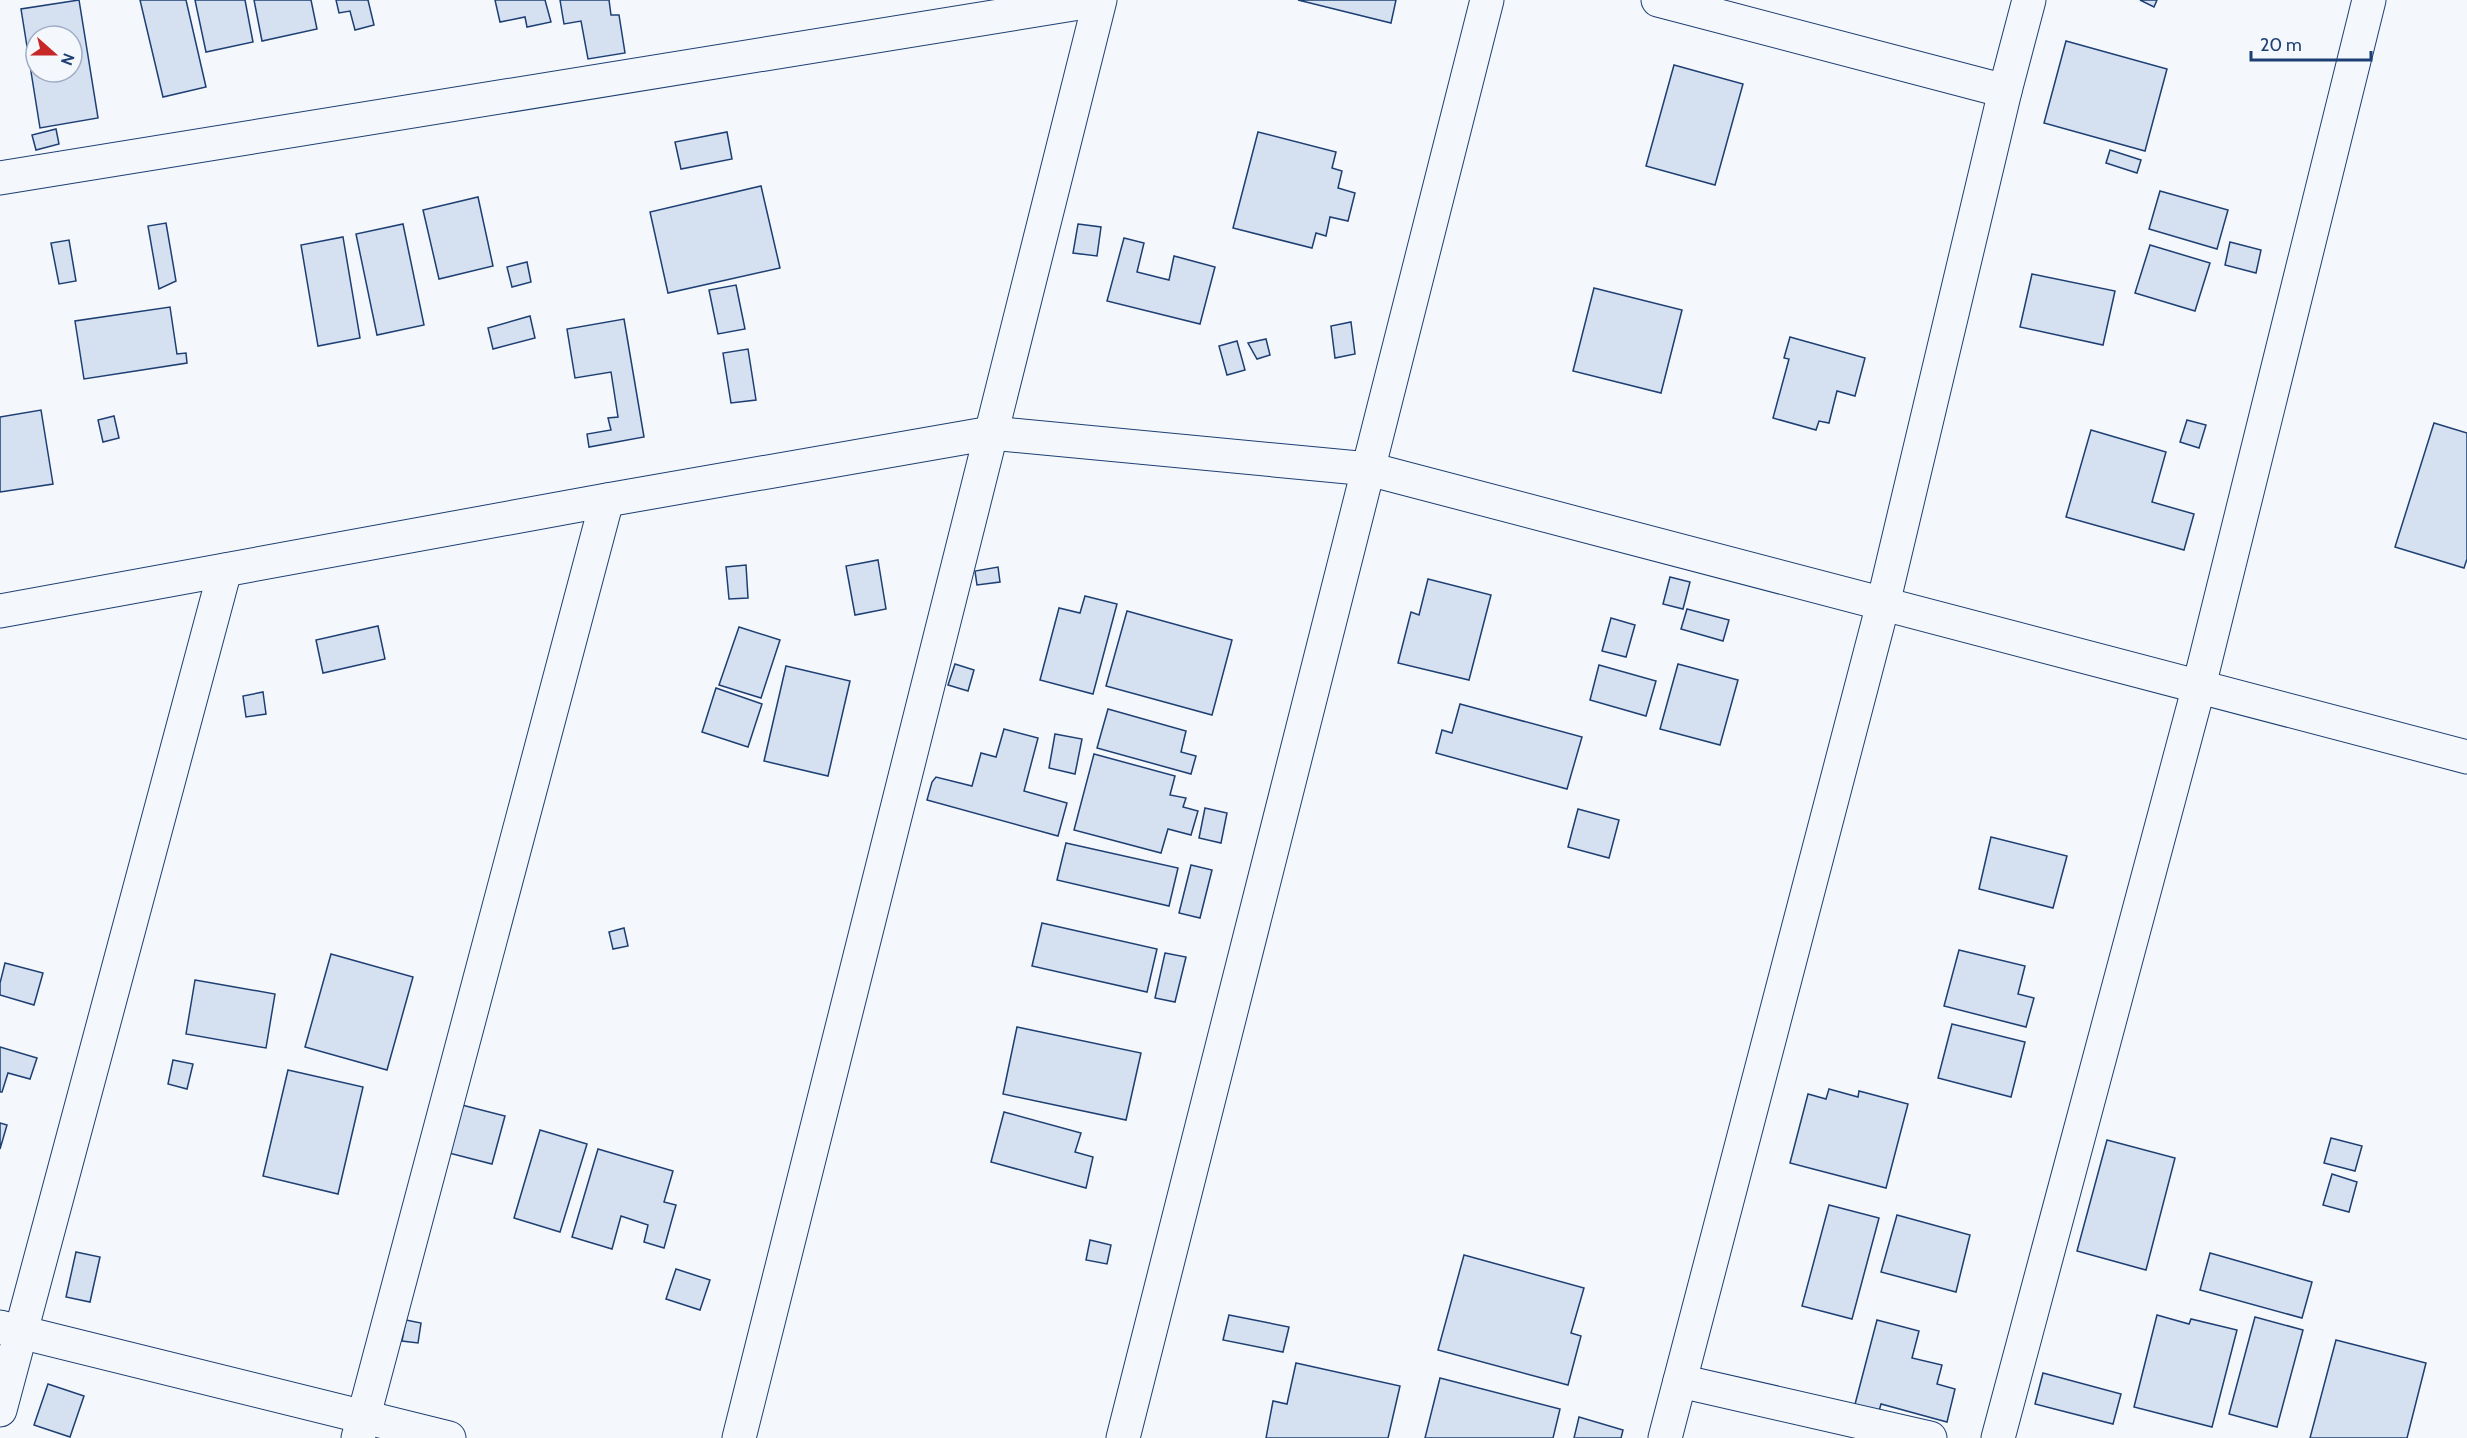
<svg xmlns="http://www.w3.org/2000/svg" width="2467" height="1438" viewBox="0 0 2467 1438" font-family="Cabin,sans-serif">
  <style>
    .building { fill: #d5e0f0; stroke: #1d3f73; stroke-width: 1.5; fill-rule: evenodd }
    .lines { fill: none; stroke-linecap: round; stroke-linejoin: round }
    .street-casing { stroke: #1d3f73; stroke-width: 35 }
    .street { stroke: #f4f7fb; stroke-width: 33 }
  </style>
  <rect width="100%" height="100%" fill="#f4f7fb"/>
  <g class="building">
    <path d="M 79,0 L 98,118 L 40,128 L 21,9 ZM 36,36 L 72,36 L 72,72 L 36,72 Z"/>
    <polygon points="140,0 186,0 206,87 163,97"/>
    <polygon points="195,0 245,0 253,42 206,52"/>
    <polygon points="254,0 311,0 317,29 262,41"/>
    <polygon points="336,0 368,0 374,25 355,30 350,11 339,13"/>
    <polygon points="495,0 545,0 551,22 527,27 525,17 500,22"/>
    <polygon points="560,0 609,0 611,15 619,15 625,53 588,59 581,21 564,24"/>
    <polygon points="1298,0 1396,0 1391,23"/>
    <polygon points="2140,0 2157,0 2154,7"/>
    <polygon points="2066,41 2167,69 2145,151 2044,123"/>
    <polygon points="1674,65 1743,84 1715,185 1646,166"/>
    <polygon points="56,129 59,144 36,150 32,135"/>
    <polygon points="727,132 732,159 681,169 675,142"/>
    <polygon points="1258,132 1336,152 1332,168 1342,171 1338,188 1355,193 1348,221 1330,217 1326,236 1316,233 1312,248 1233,228"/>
    <polygon points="2110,150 2141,160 2137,173 2106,163"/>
    <polygon points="761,186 780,268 668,293 650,212"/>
    <polygon points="2160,191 2228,210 2217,249 2149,229"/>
    <polygon points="478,197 493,266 439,279 423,210"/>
    <polygon points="166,223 176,281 159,289 148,226"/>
    <polygon points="403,224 424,325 377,335 356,234"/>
    <polygon points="1078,224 1101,227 1097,256 1073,253"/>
    <polygon points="343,237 360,338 318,346 301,245"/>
    <polygon points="1124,238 1144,243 1137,272 1169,280 1174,256 1215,267 1200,324 1107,301"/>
    <polygon points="69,240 76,281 59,284 51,243"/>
    <polygon points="2230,242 2261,250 2256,273 2225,265"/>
    <polygon points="2150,245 2210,263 2195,311 2135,293"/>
    <polygon points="527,262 531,282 512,287 507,267"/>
    <polygon points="2032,274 2115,291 2103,345 2020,327"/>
    <polygon points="736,285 745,329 718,334 709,290"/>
    <polygon points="1594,288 1682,310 1661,393 1573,371"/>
    <polygon points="170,307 177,354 186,353 187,363 84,379 75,321"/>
    <polygon points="530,316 535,338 493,349 488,328"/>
    <polygon points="624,319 644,437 589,447 587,434 611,430 608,418 618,417 611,372 575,378 567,329"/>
    <polygon points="1351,322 1355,354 1335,358 1331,326"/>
    <polygon points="1790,337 1865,358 1855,396 1837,391 1829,423 1819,421 1816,430 1773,418 1789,359 1784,358"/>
    <polygon points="1266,339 1270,355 1257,359 1248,343"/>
    <polygon points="1237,341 1245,370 1227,375 1219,346"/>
    <polygon points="748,349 756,400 731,403 723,353"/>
    <polygon points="41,410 53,484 0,492 0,417"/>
    <polygon points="114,416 119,438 103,442 98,420"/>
    <polygon points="2187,420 2206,425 2199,448 2180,442"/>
    <polygon points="2434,423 2467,433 2467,559 2464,568 2395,547"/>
    <polygon points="2091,430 2166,452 2152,502 2194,514 2184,550 2066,517"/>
    <polygon points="878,560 886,609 855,615 846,566"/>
    <polygon points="746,565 748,598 729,599 726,567"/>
    <polygon points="998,567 1000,582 977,585 975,571"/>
    <polygon points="1670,577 1690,582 1683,609 1663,604"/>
    <polygon points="1428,579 1491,595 1469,680 1398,663 1411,612 1419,615"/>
    <polygon points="1085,596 1117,604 1093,694 1040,680 1059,608 1080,613"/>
    <polygon points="1687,609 1729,620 1723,641 1681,629"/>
    <polygon points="1127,611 1232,640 1212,715 1106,686"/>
    <polygon points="1611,618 1635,625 1626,657 1602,651"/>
    <polygon points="378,626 385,659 323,673 316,640"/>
    <polygon points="739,627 780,640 761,698 719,685"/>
    <polygon points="955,664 974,670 968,691 948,685"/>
    <polygon points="1678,664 1738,680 1720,745 1660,729"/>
    <polygon points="1599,665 1656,681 1646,716 1590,700"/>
    <polygon points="786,666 850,681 828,776 764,761"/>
    <polygon points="716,688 762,704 748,747 702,732"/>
    <polygon points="263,692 266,714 246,717 243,696"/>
    <polygon points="1460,704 1582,737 1567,789 1436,753 1442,730 1452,733"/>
    <polygon points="1108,709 1186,731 1181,752 1196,756 1191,774 1097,748"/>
    <polygon points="1004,729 1038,738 1024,791 1067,803 1058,836 927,800 932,782 936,777 972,786 981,753 996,757"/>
    <polygon points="1055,734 1082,739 1075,774 1049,768"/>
    <polygon points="1094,754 1175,776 1170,795 1186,798 1183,807 1198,811 1191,835 1168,829 1161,853 1074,830"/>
    <polygon points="1205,808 1227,813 1221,843 1199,838"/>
    <polygon points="1578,809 1619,820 1609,858 1568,847"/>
    <polygon points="1991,837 2067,856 2053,908 1979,889"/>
    <polygon points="1066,843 1178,868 1169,906 1057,880"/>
    <polygon points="1191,865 1212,870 1200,918 1179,913"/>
    <polygon points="1042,923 1157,949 1147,992 1032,966"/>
    <polygon points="624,928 628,946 613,949 609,932"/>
    <polygon points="1959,950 2025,966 2018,994 2034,998 2026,1027 1944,1006"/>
    <polygon points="1165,953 1186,957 1175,1002 1155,998"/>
    <polygon points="331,954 413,977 387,1070 305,1047"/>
    <polygon points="5,963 43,973 34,1005 0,995 0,983"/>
    <polygon points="195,980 275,994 266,1048 186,1034"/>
    <polygon points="1952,1024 2025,1042 2011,1097 1938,1078"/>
    <polygon points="1017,1027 1141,1053 1126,1120 1003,1094"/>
    <polygon points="0,1047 37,1058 30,1079 8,1073 2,1092 0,1092"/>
    <polygon points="173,1060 193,1064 187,1089 168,1084"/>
    <polygon points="288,1070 363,1087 338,1194 263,1176"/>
    <polygon points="1829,1089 1858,1097 1859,1091 1908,1104 1886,1188 1790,1163 1808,1094 1826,1099"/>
    <polygon points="458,1104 505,1116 492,1164 445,1152"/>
    <polygon points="1004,1112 1081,1133 1075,1152 1093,1157 1086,1188 991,1162"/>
    <polygon points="0,1123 7,1125 0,1149"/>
    <polygon points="540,1130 587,1144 560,1232 514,1218"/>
    <polygon points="2331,1138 2362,1146 2355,1171 2324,1163"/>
    <polygon points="2107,1140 2175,1158 2146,1270 2077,1251"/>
    <polygon points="598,1149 673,1171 664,1202 676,1205 664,1248 644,1242 648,1225 621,1216 612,1249 572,1237"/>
    <polygon points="2332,1174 2357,1182 2349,1212 2323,1205"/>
    <polygon points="1829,1205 1879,1218 1852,1319 1802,1306"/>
    <polygon points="1897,1215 1970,1235 1956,1292 1881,1272"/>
    <polygon points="1090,1240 1111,1245 1107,1264 1086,1260"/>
    <polygon points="76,1252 100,1257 90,1302 66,1297"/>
    <polygon points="2210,1253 2312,1282 2302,1318 2200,1290"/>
    <polygon points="1464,1255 1584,1288 1571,1333 1581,1336 1568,1385 1438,1350"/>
    <polygon points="676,1269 710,1280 700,1310 666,1299"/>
    <polygon points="1229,1315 1289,1327 1283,1352 1223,1340"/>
    <polygon points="2157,1315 2189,1324 2191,1319 2237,1330 2212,1427 2134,1407"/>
    <polygon points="2255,1317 2303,1330 2277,1427 2229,1414"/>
    <polygon points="406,1320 421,1323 418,1343 402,1341"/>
    <polygon points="1877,1320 1919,1331 1912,1358 1942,1365 1937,1384 1955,1389 1947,1422 1881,1404 1877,1418 1853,1412"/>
    <polygon points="2336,1340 2426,1363 2407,1438 2310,1438"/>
    <polygon points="1296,1363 1400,1386 1388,1438 1266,1438 1273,1401 1287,1404"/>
    <polygon points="2043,1373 2121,1394 2113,1424 2035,1404"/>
    <polygon points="1440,1378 1560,1409 1553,1438 1425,1438"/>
    <polygon points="48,1384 84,1396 70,1437 34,1425"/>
    <polygon points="1579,1417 1623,1430 1621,1438 1574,1438"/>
  </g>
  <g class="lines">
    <g class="street-casing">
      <g id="street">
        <polyline points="1658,0 2005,91"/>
        <polyline points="0,178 1098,0"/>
        <polyline points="0,611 607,500 991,433 1369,469 2467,757"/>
        <polyline points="0,1327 449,1438"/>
        <polyline points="1680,1381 1930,1438"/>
        <polyline points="0,1410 225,570"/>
        <polyline points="358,1438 607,500"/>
        <polyline points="739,1438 1100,0"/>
        <polyline points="1123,1438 1487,0"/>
        <polyline points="1665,1438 1883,604 2005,91 2029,0"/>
        <polyline points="1998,1438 2199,686 2369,0"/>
      </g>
    </g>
    <use href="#street" class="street"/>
  </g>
  <g transform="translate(54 54) rotate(111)"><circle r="28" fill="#f4f7fb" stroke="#9eadc5" stroke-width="1.5"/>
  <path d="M0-4.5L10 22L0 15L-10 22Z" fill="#c62828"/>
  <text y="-9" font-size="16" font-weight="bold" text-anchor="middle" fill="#1d3f73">N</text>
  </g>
  <path d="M2251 51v9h120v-9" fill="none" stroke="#1d3f73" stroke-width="3"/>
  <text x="2260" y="51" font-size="18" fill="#1d3f73" stroke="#f4f7fb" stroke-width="4.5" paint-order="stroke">20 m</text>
</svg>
